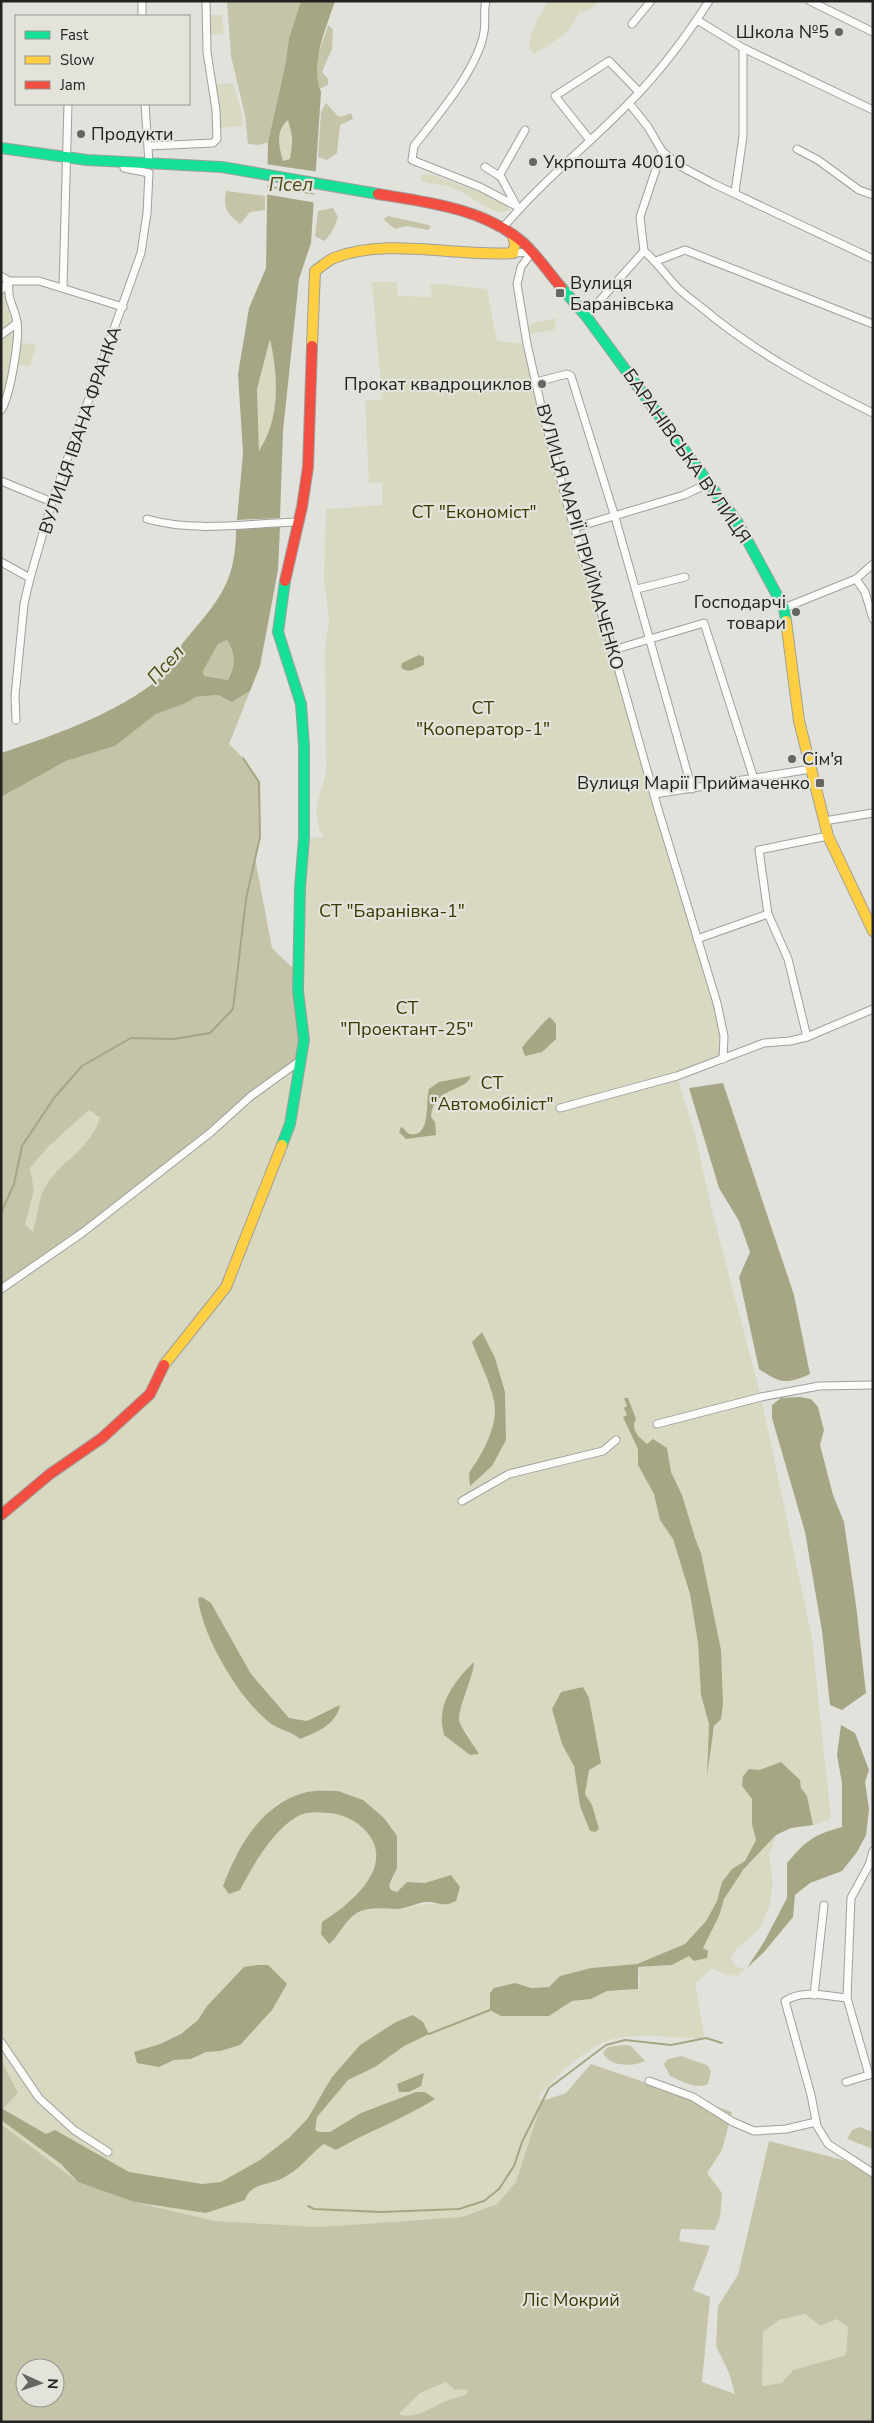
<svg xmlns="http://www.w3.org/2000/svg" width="874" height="2423" viewBox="0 0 874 2423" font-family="'Nunito Sans',sans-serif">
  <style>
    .green { fill: #d9d9c2; fill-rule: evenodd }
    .forest { fill: #c5c4a9; fill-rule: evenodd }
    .water { fill: #a6a685; fill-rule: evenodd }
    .pier { fill: #e2e2dd }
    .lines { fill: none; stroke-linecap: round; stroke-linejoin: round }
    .stream { stroke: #a6a685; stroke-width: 2 }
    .street-casing { stroke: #9f9f9c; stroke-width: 9 }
    .fast-casing { stroke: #9f9f9c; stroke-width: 12 }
    .slow-casing { stroke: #9f9f9c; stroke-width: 12 }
    .jam-casing { stroke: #9f9f9c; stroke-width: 12 }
    .street { stroke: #fbfbfa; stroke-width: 7 }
    .fast { stroke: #16e098; stroke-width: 10 }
    .slow { stroke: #ffcf43; stroke-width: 10 }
    .jam { stroke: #f24e42; stroke-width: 10 }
    .poi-dot { fill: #656562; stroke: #e3e3dc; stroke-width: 2 }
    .labels { text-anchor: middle; stroke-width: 4.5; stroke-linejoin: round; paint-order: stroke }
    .poi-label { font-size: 18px; fill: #222220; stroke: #e3e3dc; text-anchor: end }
    .street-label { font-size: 18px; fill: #222220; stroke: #e3e3dc }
    .park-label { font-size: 18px; fill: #3b3800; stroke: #e3e3dc }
    .water-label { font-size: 19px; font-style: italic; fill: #4e4c15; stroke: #e3e3dc }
  </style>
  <rect width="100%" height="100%" fill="#e2e2dd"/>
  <g class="green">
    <path d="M 549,1 L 599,1 L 590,10 L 578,13 C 571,34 552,43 534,54 L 529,48 C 531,30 538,15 549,1 Z"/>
    <polygon points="210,15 222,15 224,34 211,35"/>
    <polygon points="233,83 242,114 243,126 220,128 215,84"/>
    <path d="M 288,120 C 293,138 294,139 290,159 L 283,161 C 280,146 275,132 288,120 Z"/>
    <path d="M 430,174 L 491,196 L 510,206 L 508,210 L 501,213 C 482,207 469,194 451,187 C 441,183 431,186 420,180 L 422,175 Z"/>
    <path d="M 372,282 L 397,282 L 398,296 L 432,297 L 430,283 L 487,289 L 497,341 L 527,344 L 542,410 L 717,1003 L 723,1059 L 677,1076 L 696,1138 L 711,1207 L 761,1397 L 812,1638 L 831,1819 L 813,1825 L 807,1796 L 801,1788 L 800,1780 L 742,1786 L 752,1799 L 752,1824 L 756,1840 L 745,1861 L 732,1869 L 722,1882 L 717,1901 L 706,1921 L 685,1944 L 637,1964 L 591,1968 L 560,1976 L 550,1987 L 531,1988 L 515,1983 L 501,2016 L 549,2016 L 572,2001 L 591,1999 L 607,1991 L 638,1989 L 640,1979 L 638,1967 L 672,1965 L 703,1948 L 732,1883 L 776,1835 L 769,1856 L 773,1881 L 770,1904 L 759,1930 L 736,1949 L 731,1959 L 737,1967 L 746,1969 L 738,1976 L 727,1975 L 712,1969 L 695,1983 L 705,2039 C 679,2038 651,2035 625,2037 C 592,2039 559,2074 538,2097 L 542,2101 L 516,2182 L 497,2204 L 463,2217 L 319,2227 L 215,2221 L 134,2202 L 78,2182 L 1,2124 L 1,2111 L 18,2093 L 1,2060 L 1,1289 L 298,991 L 304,838 L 325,837 L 319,830 L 316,810 L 326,771 L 325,649 L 329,618 L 324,579 L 326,509 L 382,505 L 382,483 L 369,483 L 365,401 L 382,399 ZM 472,1342 L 505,1392 L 506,1440 L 469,1473 C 482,1454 499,1426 494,1401 C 490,1381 479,1361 472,1342 ZM 647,1444 L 667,1448 L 671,1472 L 682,1495 L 695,1538 L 701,1553 L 721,1650 L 721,1718 C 709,1731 712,1753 707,1770 L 709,1724 L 701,1695 L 698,1643 L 690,1594 L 673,1539 L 660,1520 L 654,1494 L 638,1465 L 645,1460 L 657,1473 L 658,1461 ZM 211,1603 L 251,1674 L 289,1718 L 307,1721 L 332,1708 L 300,1739 C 291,1732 278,1730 270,1722 C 235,1695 217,1651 200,1611 ZM 474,1663 C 474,1677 455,1713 460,1724 C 462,1728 467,1732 470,1736 L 442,1715 C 449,1696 457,1675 474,1663 ZM 561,1692 L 589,1698 L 594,1729 L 585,1794 L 592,1805 L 580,1806 L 574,1766 L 552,1709 ZM 304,1792 L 397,1836 L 394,1878 L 389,1885 L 394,1892 L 397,1892 L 407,1882 L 425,1883 L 451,1875 L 446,1906 C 424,1899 415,1909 395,1909 C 389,1909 382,1907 376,1907 C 358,1908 345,1922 337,1937 L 322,1923 C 345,1908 368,1891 375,1864 C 386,1826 331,1803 300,1815 C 279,1823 262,1852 250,1872 L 232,1862 L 258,1823 L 277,1804 ZM 225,1988 L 272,2010 L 258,2023 L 220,2051 L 206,2052 L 191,2059 L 174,2060 L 134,2052 C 157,2045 179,2039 197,2021 C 207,2011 215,1998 225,1988 Z"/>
    <polygon points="1,295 4,295 15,322 14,341 36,345 30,367 13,363 7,388 1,402"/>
    <polygon points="557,318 554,330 531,334 529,324"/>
    <path d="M 270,338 C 278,377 281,417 259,452 L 257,389 Z"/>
    <polygon points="89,1110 100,1119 96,1132 65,1164 33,1233 25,1225 34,1190 30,1168 48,1147"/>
    <polygon points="805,2314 820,2326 836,2319 848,2327 846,2355 793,2370 782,2383 761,2386 763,2332 779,2320"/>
    <path d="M 446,2382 L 469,2389 L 466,2395 C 459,2397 452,2398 446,2401 C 431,2408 416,2420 399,2414 L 420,2393 Z"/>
  </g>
  <g class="forest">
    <polygon points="227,1 301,1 289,38 285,66 268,142 259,145 248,144 245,115 231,56"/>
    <path d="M 328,25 L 333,29 L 332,49 L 322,72 L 328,79 L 328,85 L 319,89 C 310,68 322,46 328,25 Z"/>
    <polygon points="326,103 337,115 341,117 351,113 353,119 340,125 337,153 327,160 318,157 321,112"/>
    <path d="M 226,191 L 265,196 L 265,210 L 250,212 L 240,224 C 227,214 223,208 226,191 Z"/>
    <path d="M 333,208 L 338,217 C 335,226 332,234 324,241 L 315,236 L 318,211 Z"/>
    <polygon points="388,216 429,225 431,227 428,230 407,226 395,229 383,219"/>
    <path d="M 227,640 C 236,654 237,666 228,680 L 204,676 L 203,671 L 218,644 Z"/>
    <path d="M 250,691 L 229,744 L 243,758 L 259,782 L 260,837 L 255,858 L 272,948 L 298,973 L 301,1060 L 82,1233 L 1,1289 L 1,797 L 66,761 L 115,746 L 156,714 L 184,704 L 196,697 L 218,695 L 232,702 ZM 89,1110 L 100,1118 C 91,1149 57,1163 43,1191 C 38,1203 37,1219 33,1232 L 25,1225 L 34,1190 L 30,1168 L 48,1147 Z"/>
    <path d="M 625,2045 L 631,2046 L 645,2061 C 634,2067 607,2067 603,2052 L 608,2047 Z"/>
    <path d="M 681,2056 L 707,2065 L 711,2071 L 708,2084 C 696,2090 682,2081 670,2076 L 664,2064 L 668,2059 Z"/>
    <polygon points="1,2060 18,2093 1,2111"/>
    <path d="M 591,2064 L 732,2112 L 722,2150 L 707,2173 L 722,2193 L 720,2217 L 715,2230 L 681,2229 L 679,2241 L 710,2246 L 693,2290 L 710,2297 L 702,2382 L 735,2394 L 729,2373 L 716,2346 L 718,2306 L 738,2275 L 769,2141 L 847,2161 L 873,2171 L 873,2422 L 1,2422 L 1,2124 L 78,2182 L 134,2202 L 215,2221 L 319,2227 L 462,2217 L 497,2204 L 516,2182 L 542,2101 L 566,2093 ZM 805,2314 L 820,2326 L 836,2319 L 848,2327 L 846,2355 L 793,2370 L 782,2383 L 762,2386 L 763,2332 L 779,2320 ZM 25,2368 L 55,2368 L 55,2398 L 25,2398 ZM 446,2382 L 455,2390 L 468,2389 L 466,2395 C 459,2397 452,2398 446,2401 C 431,2407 416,2420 399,2414 L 420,2393 Z"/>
    <polygon points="859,2127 873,2132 873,2149 847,2139 852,2130"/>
  </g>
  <g class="water">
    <path d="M 301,1 L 335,1 C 326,29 309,65 321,92 L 311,243 L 299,279 L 283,431 L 280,518 L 237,520 L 243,453 L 238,374 L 249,308 L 266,268 L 268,142 L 285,66 L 289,38 ZM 288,120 C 293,137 293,140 290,159 L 283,161 C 279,147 275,131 288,120 ZM 270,339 C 278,376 281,417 259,451 L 257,389 Z"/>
    <path d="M 280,527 L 278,570 L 260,666 L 250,691 L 232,702 L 218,695 L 196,697 L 184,704 L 156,714 L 115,746 L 66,761 L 1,797 L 1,753 C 53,736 133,708 170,668 C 178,660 178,647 186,639 C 219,600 236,582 236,529 ZM 227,640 C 236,654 236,666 228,680 L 204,676 L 203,671 L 218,644 Z"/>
    <path d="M 419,655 L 424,657 L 424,665 C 416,668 407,675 401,667 L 402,663 Z"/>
    <path d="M 550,1017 L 556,1024 L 556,1039 L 542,1052 L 525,1056 L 522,1048 C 525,1043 547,1018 550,1017 Z"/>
    <path d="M 471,1076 C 465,1093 433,1086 431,1117 L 435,1122 L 436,1135 L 406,1139 L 399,1132 L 401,1127 C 405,1129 406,1133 410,1134 C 432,1138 425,1099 429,1089 L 439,1082 Z"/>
    <path d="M 723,1083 L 794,1295 L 810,1374 C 786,1385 780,1383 759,1369 L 739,1277 L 750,1252 L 739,1221 L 719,1188 L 689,1088 Z"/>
    <path d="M 482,1332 L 495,1358 L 505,1392 L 506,1440 L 492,1466 L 470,1486 L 469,1473 C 482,1454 499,1426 494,1401 C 490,1381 479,1361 472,1342 Z"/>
    <polygon points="800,1397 811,1399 818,1407 821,1419 824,1430 820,1445 833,1495 844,1522 856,1605 866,1693 842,1710 830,1705 822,1631 805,1532 772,1418 772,1405 781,1398"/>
    <path d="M 624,1398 L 628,1398 L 636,1419 C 630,1430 639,1437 647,1444 L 653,1439 L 667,1448 L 671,1472 L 682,1495 L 695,1538 L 701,1553 L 721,1650 L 723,1704 L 721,1719 L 714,1726 L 707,1776 L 709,1724 L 701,1695 L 698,1643 L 690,1594 L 673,1539 L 660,1520 L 654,1494 L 638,1465 L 638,1449 L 623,1417 L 627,1415 L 624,1408 L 627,1406 Z"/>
    <path d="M 202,1597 L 211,1603 L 251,1674 L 289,1718 L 307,1721 L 340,1705 C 336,1725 317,1732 300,1739 C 291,1731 279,1730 270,1723 C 239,1699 202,1636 198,1598 Z"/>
    <path d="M 474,1662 C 474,1677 455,1713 460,1723 C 465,1734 473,1744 479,1754 L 470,1755 L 444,1735 C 443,1729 441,1722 442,1716 C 443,1696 460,1675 474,1662 Z"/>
    <polygon points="583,1687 589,1698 601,1763 589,1770 585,1794 592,1805 599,1829 595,1832 590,1831 580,1806 574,1766 562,1744 552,1709 561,1692"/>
    <path d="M 841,1725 L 855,1733 L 869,1770 L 865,1782 L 869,1809 L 866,1835 L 857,1852 L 842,1871 L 810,1883 L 795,1895 L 793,1917 L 764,1952 L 747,1968 L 764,1942 L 787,1898 L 787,1863 C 807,1840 813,1835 842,1827 L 842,1783 L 837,1755 Z"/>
    <polygon points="781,1762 800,1780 801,1788 807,1796 813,1825 791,1828 776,1835 743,1870 724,1899 719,1916 703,1948 708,1951 707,1958 694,1961 689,1956 672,1965 638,1967 638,1989 607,1991 591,1999 572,2001 549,2016 501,2016 490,2010 490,1993 494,1988 515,1983 531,1988 549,1987 560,1976 591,1968 637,1964 685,1944 706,1921 717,1901 722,1882 732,1869 745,1861 756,1840 752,1824 752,1799 742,1786 743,1776 749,1769 759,1770"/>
    <path d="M 338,1791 L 363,1800 L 384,1818 L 397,1836 L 397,1868 L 389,1885 L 391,1890 L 397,1892 L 407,1882 L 425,1883 L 451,1875 L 460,1887 L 456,1901 C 441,1908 441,1902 426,1902 C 416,1903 406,1909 396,1909 C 381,1909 371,1906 357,1913 C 344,1921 340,1935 329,1944 L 321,1934 L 322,1922 C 351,1904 398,1865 365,1830 C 355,1820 343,1814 328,1813 C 319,1812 307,1811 298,1816 C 272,1831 254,1864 240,1890 L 229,1894 L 223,1886 C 238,1847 260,1806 303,1793 C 313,1790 327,1791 338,1791 Z"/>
    <polygon points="257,1965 268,1965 287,1984 272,2010 240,2045 220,2051 206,2052 191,2059 174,2060 159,2067 137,2063 134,2052 160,2044 181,2034 198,2020 207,2006 244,1967"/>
    <path d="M 413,2015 L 423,2022 L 429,2034 L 404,2046 L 375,2067 L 348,2080 L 317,2117 L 315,2130 L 319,2132 L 330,2132 L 361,2113 L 416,2092 L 425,2092 L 435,2099 C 403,2119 369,2131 336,2150 L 324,2144 C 307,2156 302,2169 281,2179 C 267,2185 250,2184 245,2200 L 206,2213 L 134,2202 L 78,2182 L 61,2164 L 1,2120 L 1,2108 L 46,2134 L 55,2130 L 129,2172 L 202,2184 L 221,2182 L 260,2160 L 290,2137 L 308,2118 L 332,2077 L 360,2045 L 396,2022 Z"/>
    <polygon points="424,2073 421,2086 409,2092 399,2092 397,2084"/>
  </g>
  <g class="pier">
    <polygon points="265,164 319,172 317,194 265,185"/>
    <polygon points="265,187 317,195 317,203 264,194"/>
  </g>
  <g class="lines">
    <g class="stream">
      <polyline points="1,1213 14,1184 22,1146 54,1098 82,1066 131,1038 174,1039 210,1033 233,1009 246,899 260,837 259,782 243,758"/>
      <polyline points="429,2034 490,2010"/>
      <polyline points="308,2206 314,2209 381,2212 459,2209 484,2201 499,2189 514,2166 522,2142 549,2088 606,2045 625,2040 671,2045 706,2038 722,2043"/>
    </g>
    <g class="street-casing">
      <g id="street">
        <path d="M 486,1 C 483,12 486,22 484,32 C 478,69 437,116 414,146 L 412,160 L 480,187 L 520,208"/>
        <polyline points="810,1 873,32"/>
        <polyline points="142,16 142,1"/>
        <polyline points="697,20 743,48 873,110"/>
        <polyline points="632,24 651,1"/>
        <polyline points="145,104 149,163"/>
        <polyline points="589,139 555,96 609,61 639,92"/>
        <polyline points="149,146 213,143 217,139 216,110 207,52 206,1"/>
        <polyline points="797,149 818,160 859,190 873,195"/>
        <polyline points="662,151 678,165 714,184 873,259"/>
        <polyline points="485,167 501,177 516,205"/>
        <polyline points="499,176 525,130"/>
        <polyline points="735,192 743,136 743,48"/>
        <path d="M 502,229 C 540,183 587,146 629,103 C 659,73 686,37 709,1"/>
        <path d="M 644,251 C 656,261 664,273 675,285 C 682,293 692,300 701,307 C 753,351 812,383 873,413"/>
        <polyline points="532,252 521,267 517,284 527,344 542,410 570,514 613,650 658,809 717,1003 724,1036 723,1059"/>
        <polyline points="513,253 532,252"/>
        <polyline points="656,261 685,250 873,324"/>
        <polyline points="1,276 9,281 39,281 123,307"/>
        <polyline points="63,288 68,104"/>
        <path d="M 1,290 L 9,281 C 7,303 14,304 17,322 C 20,338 10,397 1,410"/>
        <polyline points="586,316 644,251 640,217 662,151 648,127 629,103"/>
        <polyline points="1,335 17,323"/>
        <polyline points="536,382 567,374 571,376 615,517 692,789"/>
        <polyline points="1,481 52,502"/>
        <path d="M 147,519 C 197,533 247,523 299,522"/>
        <polyline points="574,528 684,495 709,483"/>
        <polyline points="1,562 30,578"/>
        <polyline points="856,579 865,592 873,619"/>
        <polyline points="637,589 685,577"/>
        <polyline points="784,608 856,579 873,564"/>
        <polyline points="613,650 704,623 754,779"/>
        <polyline points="16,720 15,696 24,604 30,578 52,502 141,253 147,213 149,173 124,168 124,162"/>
        <polyline points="655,794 811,769"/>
        <polyline points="824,821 873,813"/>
        <polyline points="697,939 768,914"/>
        <polyline points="807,1037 788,959 768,914 759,850 828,836"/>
        <polyline points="560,1108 677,1076 764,1043 790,1041 807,1037 873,1009"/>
        <polyline points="1,1289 82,1233 210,1133 251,1096 301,1060"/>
        <polyline points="657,1424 761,1397 819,1386 873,1385"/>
        <polyline points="462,1501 509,1474 603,1451 616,1440"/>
        <polyline points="814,1995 824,1905"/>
        <path d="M 847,1998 C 827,1996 802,1989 785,2001 L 811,2095 L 817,2126 L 828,2144 L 873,2173"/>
        <polyline points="1,2042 39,2098 74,2130 108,2152"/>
        <polyline points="869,2075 847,1998 851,1898 869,1865 873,1851"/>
        <polyline points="649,2081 693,2097 733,2122 754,2131 786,2129 816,2122"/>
        <polyline points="846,2082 872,2074"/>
      </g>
    </g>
    <g class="fast-casing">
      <g id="fast">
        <polyline points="1,148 87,160 222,167 378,194"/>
        <polyline points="561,287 586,316 738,523 784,608 786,621"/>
        <polyline points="282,1145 290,1124 304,1040 298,991 300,888 304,838 304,746 301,704 278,632 285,581"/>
      </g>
    </g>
    <g class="slow-casing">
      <g id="slow">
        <path d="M 312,346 L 315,271 C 321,267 327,261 334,258 C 387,237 457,257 513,253 L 515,243 L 513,236"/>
        <polyline points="786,621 799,721 828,836 873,931"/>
        <polyline points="164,1365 226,1287 282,1145"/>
      </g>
    </g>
    <g class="jam-casing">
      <g id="jam">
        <path d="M 378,194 C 426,202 481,208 520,240 C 536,253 548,272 561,287"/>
        <polyline points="285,581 302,507 308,467 312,346"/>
        <polyline points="1,1515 50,1474 102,1438 150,1394 164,1365"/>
      </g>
    </g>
    <use href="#street" class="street"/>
    <use href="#fast" class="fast"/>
    <use href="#slow" class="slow"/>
    <use href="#jam" class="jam"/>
  </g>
  <g class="poi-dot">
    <circle cx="839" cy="32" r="5"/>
    <circle cx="81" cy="134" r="5"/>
    <circle cx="533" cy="162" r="5"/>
    <rect x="555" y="288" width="10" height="10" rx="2.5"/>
    <circle cx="542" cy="384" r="5"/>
    <circle cx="796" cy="612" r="5"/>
    <circle cx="792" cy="759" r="5"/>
    <rect x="815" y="778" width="10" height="10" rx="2.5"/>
  </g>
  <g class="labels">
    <g class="poi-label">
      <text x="829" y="38">Школа №5</text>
      <text x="91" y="140" text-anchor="start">Продукти</text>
      <text x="543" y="168" text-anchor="start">Укрпошта 40010</text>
      <text x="570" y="289" text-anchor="start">Вулиця<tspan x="570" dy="21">Баранівська</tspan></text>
      <text x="532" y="390">Прокат квадроциклов</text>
      <text x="786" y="608">Господарчі<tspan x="786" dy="21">товари</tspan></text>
      <text x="802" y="765" text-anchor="start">Сім'я</text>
      <text x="810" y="789">Вулиця Марії Приймаченко</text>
    </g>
    <g class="street-label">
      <text transform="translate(80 430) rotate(-71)" y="6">ВУЛИЦЯ ІВАНА ФРАНКА</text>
      <text transform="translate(687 456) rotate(55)" y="6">БАРАНІВСЬКА ВУЛИЦЯ</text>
      <text transform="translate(580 537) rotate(74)" y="6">ВУЛИЦЯ МАРІЇ ПРИЙМАЧЕНКО</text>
    </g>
    <g class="park-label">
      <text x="474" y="518">СТ "Економіст"</text>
      <text x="483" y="714">СТ<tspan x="483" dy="21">"Кооператор-1"</tspan></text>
      <text x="392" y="917">СТ "Баранівка-1"</text>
      <text x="407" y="1014">СТ<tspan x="407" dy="21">"Проектант-25"</tspan></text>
      <text x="492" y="1089">СТ<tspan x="492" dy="21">"Автомобіліст"</tspan></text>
      <text x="571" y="2306">Ліс Мокрий</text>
    </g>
    <g class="water-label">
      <text x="291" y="191">Псел</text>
      <text transform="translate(165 664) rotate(-48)" y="7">Псел</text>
    </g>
  </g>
  <rect width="874" height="2423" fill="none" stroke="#222220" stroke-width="5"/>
  <rect x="15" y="15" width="175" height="90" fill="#e3e3dc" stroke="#969691"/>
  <rect x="25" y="31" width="25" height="8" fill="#16e098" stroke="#969691"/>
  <text x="60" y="40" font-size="15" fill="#222220">Fast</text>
  <rect x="25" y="56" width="25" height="8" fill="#ffcf43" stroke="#969691"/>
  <text x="60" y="65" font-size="15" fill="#222220">Slow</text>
  <rect x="25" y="81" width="25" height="8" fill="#f24e42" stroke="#969691"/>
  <text x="60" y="90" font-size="15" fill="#222220">Jam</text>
  <g transform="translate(40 2383) rotate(93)"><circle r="24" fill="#e3e3dc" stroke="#969691"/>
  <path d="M0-4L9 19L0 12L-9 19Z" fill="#656562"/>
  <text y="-8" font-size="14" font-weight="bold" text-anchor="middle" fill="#222220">N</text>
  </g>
</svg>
